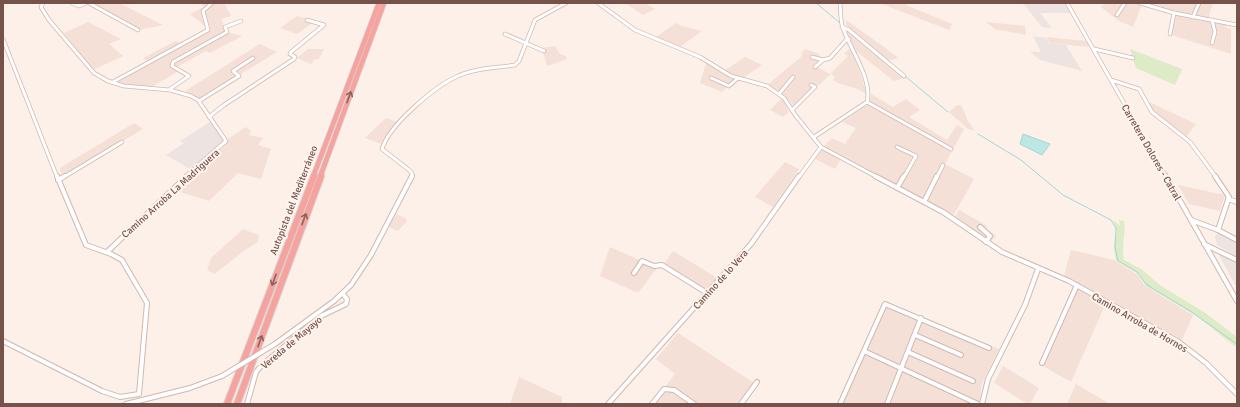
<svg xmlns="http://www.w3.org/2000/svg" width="1240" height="407" viewBox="0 0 1240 407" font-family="Signika,sans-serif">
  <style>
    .residential { fill: #f4e0d6 }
    .industrial { fill: #ede4e1 }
    .green { fill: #ddebc6 }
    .water { fill: #bce7e4; stroke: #a2d8d5 }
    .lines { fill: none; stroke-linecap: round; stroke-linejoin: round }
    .stream { stroke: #a2d8d5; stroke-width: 1 }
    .minor-far1-casing { stroke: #d1b8b0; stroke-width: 4.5 }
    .minor-casing { stroke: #d1b8b0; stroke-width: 6 }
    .highway-far1-casing { stroke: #d9cfcd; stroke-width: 6 }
    .highway-casing { stroke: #d9cfcd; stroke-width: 8 }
    .minor-far1 { stroke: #fff; stroke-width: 3 }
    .minor { stroke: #fff; stroke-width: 4 }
    .highway-far1 { stroke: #f6a39f; stroke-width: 4.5 }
    .highway { stroke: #f6a39f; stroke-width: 6 }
    .minor-bridge-casing { stroke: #d1b8b0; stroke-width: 6; stroke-linecap: butt }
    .minor-bridge { stroke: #fff; stroke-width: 4 }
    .oneway { stroke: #90625c }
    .labels { text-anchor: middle; stroke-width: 4; stroke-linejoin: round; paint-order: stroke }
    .street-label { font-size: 10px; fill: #77524b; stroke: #fff5ee }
  </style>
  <rect width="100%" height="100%" fill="#fcf0e8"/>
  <g class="residential">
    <polygon points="97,3 119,3 163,25 139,30 94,4"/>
    <polygon points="200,3 224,3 231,16 221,19 227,32 242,36 210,53 206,51 177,67 181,70 151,87 126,85 118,81 149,63 143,58 176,41 184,45 210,30 190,14 204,7"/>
    <polygon points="625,3 645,3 655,9 643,15"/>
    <polygon points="879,3 907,3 906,5 952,24 949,30"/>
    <polygon points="1105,3 1142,4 1133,27 1119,21 1101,7"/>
    <polygon points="1142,3 1213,3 1208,19 1173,12"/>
    <polygon points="1176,14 1225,24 1227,28 1231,29 1231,54 1172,35"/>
    <polygon points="297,16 315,21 297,34 280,28"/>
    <polygon points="846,20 884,47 898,58 888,61 846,25"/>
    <polygon points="88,22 121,39 109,44 123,56 93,70 64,33"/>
    <polygon points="986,22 1025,26 1026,35 995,29"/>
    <polygon points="676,23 682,26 702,31 680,47 656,37"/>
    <polygon points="846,30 848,31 904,78 894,81 856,51"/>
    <polygon points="1046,37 1086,41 1090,47 1050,43"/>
    <polygon points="260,44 277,52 200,99 185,91"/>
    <polygon points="555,46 560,54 566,56 567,59 547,66 542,48"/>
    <polygon points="851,47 867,94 857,89 838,83 833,80 835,77 831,74 794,107 789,100 767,85 802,56 801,53 805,49 817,53 822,58 815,66 830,74 848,56 844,54"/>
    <polygon points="308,49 324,49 319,59 315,59 311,64 297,58"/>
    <polygon points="745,57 762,65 743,78 733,76 724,71"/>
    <polygon points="706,63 730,78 735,79 722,92 700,83"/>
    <polygon points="871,94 893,107 906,99 920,110 909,117 947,140 957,125 964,129 945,164 974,179 953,216 842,157 835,169 815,159 824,146 832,138 845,144 856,128 842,122 870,103"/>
    <polygon points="782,98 789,112 783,117 770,110"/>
    <polygon points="1147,101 1196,124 1187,136 1159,117 1151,109"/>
    <polygon points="957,105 961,105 968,121 975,131 968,129 949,112"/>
    <polygon points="386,118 397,122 381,144 365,138"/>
    <polygon points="134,123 143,129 62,177 60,168"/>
    <polygon points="246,127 251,131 249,135 263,138 258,145 271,149 261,179 238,173 209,201 174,190 204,162 225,146 229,138"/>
    <polygon points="785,162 799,169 773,207 755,197"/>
    <polygon points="1178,185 1225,195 1220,211 1189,204"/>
    <polygon points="959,210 986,225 987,229 996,236 990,242 974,232 955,217"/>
    <polygon points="396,214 405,218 407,221 398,231 389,227"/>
    <polygon points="243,229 259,235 258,242 242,252 215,274 207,270 211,258"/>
    <polygon points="610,247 657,268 638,293 600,276"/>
    <polygon points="1071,250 1114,260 1138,275 1145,286 1193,315 1182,340 1064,276"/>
    <polygon points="673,251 717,278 707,290 664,264"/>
    <polygon points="1078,287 1106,303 1071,382 1043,366"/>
    <polygon points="884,301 999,349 982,383 979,404 837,404"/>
    <polygon points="678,333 754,383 741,404 652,404 675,374 656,359"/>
    <polygon points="1003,366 1039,388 1030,404 1027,404 994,383"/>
    <polygon points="519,377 562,397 562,404 510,404"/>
    <polygon points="1076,384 1110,404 1067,404"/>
  </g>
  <g class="industrial">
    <polygon points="1023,3 1065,3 1070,13 1040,13 1052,28 1042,27"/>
    <polygon points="1033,36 1046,38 1049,43 1066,45 1082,71 1040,60 1030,52 1041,52"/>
    <polygon points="210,122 224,141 218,147 190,169 166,155 184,143 180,141"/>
    <polygon points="1219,231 1237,241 1237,257 1217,245 1215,237"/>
    <polygon points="1216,250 1237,262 1237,288"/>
  </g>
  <g class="green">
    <polygon points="1130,49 1182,69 1175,85 1136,68"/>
    <path d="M 1113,220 L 1120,226 L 1119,220 L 1124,221 C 1126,234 1121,247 1124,260 L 1141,269 L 1161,286 L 1204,312 L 1237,337 L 1237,348 L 1197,316 L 1146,286 L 1139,274 L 1116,260 C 1113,250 1114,241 1117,231 Z"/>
  </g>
  <polygon class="water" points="1023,134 1050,144 1042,155 1020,144"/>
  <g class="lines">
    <g class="stream">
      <polyline points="816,3 840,23"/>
      <polyline points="906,77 948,112"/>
      <polyline points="978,134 1021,160 1063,195 1111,220 1116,228 1115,247 1118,261 1137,272 1147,285 1190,311 1237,344"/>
    </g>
    <g class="minor-far1-casing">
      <g id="minor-far1">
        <polyline points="43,3 41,7 49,20 94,73 108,81 124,86 170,90 191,96 198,100 226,141 185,177"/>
        <polyline points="72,3 79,6 86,3"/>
        <polyline points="89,3 138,30"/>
        <polyline points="598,3 635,30 700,57 731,76 767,86 784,98 796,116 821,147 877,177"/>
        <polyline points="1067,3 1166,177"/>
        <polyline points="1140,3 1174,13 1237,25"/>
        <polyline points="1117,15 1125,3"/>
        <polyline points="1193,17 1199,3"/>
        <polyline points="1212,20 1215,32 1212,43"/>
        <polyline points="842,27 849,30 904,76"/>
        <polyline points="505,34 544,51"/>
        <polyline points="1170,34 1174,13"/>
        <polyline points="3,39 57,177"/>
        <polyline points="1094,49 1133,58"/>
        <polyline points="812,57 823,60"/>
        <polyline points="815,67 823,60 830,58 847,39 849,39"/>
        <polyline points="711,78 729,86 738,78"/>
        <polyline points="1111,80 1139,89 1152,112 1190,142 1216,177"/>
        <polyline points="113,82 208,30 203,11 212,3"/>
        <polyline points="170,89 189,76 172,66 173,62 227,32 225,27 241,21"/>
        <polyline points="779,94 793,77"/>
        <polyline points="199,101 239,76 233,71 253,58"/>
        <polyline points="867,102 951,149"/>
        <polyline points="792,110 815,87 811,85"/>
        <polyline points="209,117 224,105 294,59 295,57 290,54 291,52 324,25 307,20"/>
        <path d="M 814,137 L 867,102 C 873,80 850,49 843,28 C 840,21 841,11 840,3"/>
        <polyline points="897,147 916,156 904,177"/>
        <polyline points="64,177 122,142"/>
        <path d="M 412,177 L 412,173 L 409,170 L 382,149 C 389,125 435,86 458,76 C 475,68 496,68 515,65 L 519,61 L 535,20 L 566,3"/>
        <polyline points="799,177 821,147"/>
        <polyline points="937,177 943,165"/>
      </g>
    </g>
    <g class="minor-casing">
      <g id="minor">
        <polyline points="875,176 943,212 1002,252 1069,281 1179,342 1206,363 1237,394"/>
        <polyline points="1166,176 1237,301"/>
        <polyline points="1215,176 1229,197 1218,230"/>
        <polyline points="58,180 65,176"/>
        <polyline points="897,188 904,176"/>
        <polyline points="1228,199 1237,202"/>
        <polyline points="924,202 937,176"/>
        <polyline points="1191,220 1218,230 1237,240"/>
        <polyline points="980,227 990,236 986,242"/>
        <polyline points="1204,244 1237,260"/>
        <polyline points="107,252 187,176"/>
        <polyline points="634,273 642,261 654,266 662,265 707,293"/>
        <polyline points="915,335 961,355"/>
        <polyline points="3,341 102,391 120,397 139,394 147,303 122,260 111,254 86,245 57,176"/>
        <polyline points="275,344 334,301 351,285 371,255 412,176"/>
        <polyline points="864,351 978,404"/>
        <polyline points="908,352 973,381"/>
        <polyline points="1042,363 1077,285"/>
        <polyline points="126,404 190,388 222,376"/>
        <polyline points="247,404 256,372 262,365 321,316 346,304 347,299 343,294"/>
        <polyline points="608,404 751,244 799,176"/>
        <polyline points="652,404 664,389 674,390 694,404"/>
        <polyline points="741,404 757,382"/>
        <polyline points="840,404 885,304 989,348"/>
        <polyline points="887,404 921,318"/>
        <polyline points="982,404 988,379 1025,305 1038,269"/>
      </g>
    </g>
    <g class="highway-far1-casing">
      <g id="highway-far1">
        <polyline points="313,177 379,3"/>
        <polyline points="320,177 384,3"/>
      </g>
    </g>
    <g class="highway-casing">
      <g id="highway">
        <polyline points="227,404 314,176"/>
        <polyline points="237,404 321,176"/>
      </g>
    </g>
    <use href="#minor-far1" class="minor-far1"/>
    <use href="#minor" class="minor"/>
    <use href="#highway-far1" class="highway-far1"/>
    <use href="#highway" class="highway"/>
    <g class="minor-bridge-casing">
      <polyline id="minor-bridge" points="222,376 275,344"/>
    </g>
    <use href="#minor-bridge" class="minor-bridge"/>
  </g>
  <defs><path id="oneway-shaft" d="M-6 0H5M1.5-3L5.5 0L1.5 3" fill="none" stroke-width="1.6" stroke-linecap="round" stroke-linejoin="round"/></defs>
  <g class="oneway">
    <use href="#oneway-shaft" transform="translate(349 97) rotate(-70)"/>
    <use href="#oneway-shaft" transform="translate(304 219) rotate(-70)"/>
    <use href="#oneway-shaft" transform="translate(274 280) rotate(110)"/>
    <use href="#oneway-shaft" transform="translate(260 341) rotate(-70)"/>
  </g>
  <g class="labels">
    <g class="street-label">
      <text transform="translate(1152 152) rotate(60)" y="4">Carretera Dolores - Catral</text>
      <text transform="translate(170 193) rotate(-42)" y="4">Camino Arroba La Madriguera</text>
      <text transform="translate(293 200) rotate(-69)" y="4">Autopista del Mediterráneo</text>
      <text transform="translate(720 279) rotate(-48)" y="4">Camino de lo Vera</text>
      <text transform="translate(1140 322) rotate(30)" y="4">Camino Arroba de Hornos</text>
      <text transform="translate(291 342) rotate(-40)" y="4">Vereda de Mayayo</text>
    </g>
  </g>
  <rect width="1240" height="407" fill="none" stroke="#77524b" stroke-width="8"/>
</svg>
